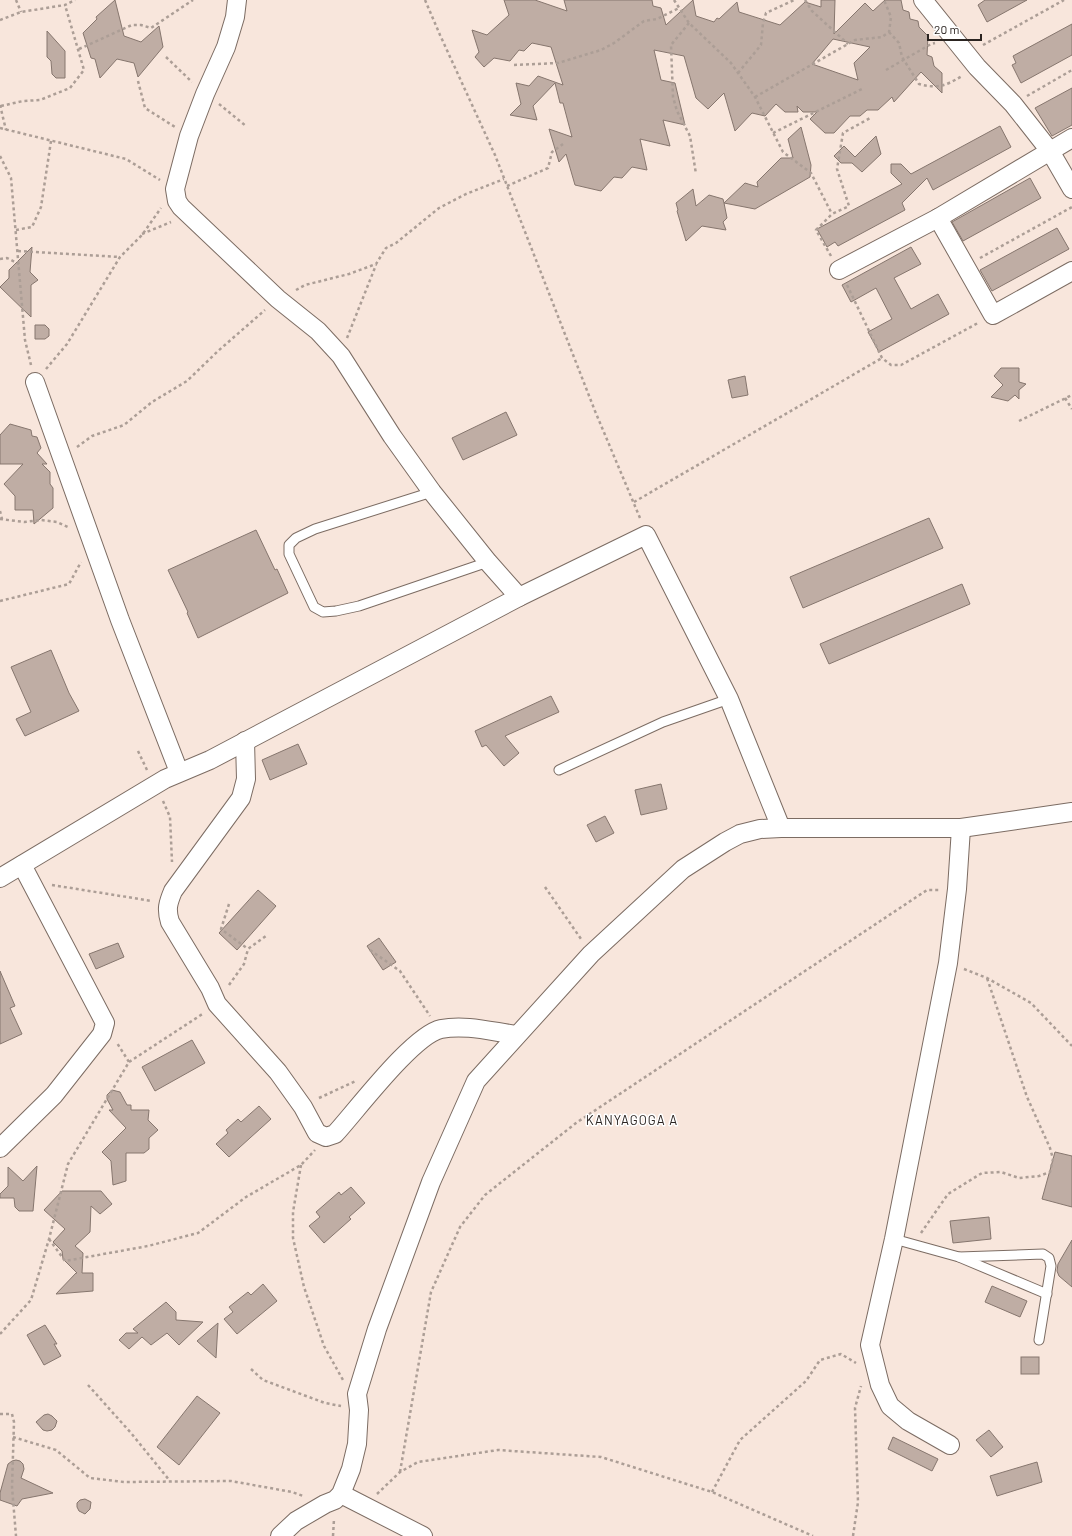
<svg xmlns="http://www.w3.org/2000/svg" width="1072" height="1536" viewBox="0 0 1072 1536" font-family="Barlow,sans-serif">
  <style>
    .building { fill: #bfada4; stroke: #86766e; fill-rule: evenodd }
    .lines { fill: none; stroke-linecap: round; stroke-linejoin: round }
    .service-casing { stroke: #7c6c63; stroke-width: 11 }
    .minor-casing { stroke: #7c6c63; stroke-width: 20 }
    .path { stroke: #ac9e96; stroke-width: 2.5; stroke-dasharray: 3 3; stroke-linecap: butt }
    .service { stroke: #fff; stroke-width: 9 }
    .minor { stroke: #fff; stroke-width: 18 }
    .labels { text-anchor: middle; stroke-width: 3; stroke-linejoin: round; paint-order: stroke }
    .quarter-label { font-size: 13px; letter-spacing: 1px; fill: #2b2421; stroke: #fff }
  </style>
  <rect width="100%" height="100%" fill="#f8e6dc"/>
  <g class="building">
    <polygon points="115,0 124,36 141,42 159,26 163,47 138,77 134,63 117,59 100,78 95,59 91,58 83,33 97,19 96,17"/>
    <path d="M 504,0 L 535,0 L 567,11 L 564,0 L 652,0 L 653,6 L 661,8 L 666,25 L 693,0 L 696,16 L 714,22 L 717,18 L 719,19 L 737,2 L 739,12 L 780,25 L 805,2 L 821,7 L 821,0 L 835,0 L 834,34 L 865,3 L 873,11 L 885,0 L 901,0 L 903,10 L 909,12 L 910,19 L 918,21 L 919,27 L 928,36 L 927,55 L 932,57 L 934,66 L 942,73 L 942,93 L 921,72 L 894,102 L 892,97 L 878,110 L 867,110 L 860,116 L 850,116 L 834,133 L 825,133 L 810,119 L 817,112 L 803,112 L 797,106 L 798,112 L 785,112 L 776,104 L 765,116 L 752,113 L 735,131 L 724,93 L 708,109 L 696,98 L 684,56 L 654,50 L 661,80 L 675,83 L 685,125 L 663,120 L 670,146 L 640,139 L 647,170 L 632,167 L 622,178 L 614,177 L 601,191 L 575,185 L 566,154 L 559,162 L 549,129 L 572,137 L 563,103 L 560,103 L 555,83 L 533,106 L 537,120 L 510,115 L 521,104 L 516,83 L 529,86 L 538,76 L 563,85 L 551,47 L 532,43 L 524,51 L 519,50 L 510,61 L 494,58 L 484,67 L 475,57 L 479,52 L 472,30 L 487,35 L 509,15 ZM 833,39 L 870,47 L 854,63 L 858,80 L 812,64 Z"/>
    <polygon points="985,0 1027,0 987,22 978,5"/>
    <polygon points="1072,24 1072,55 1021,83 1012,65 1016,63 1013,56"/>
    <polygon points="47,31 65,51 65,78 56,78 52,74 51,61 47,57"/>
    <polygon points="1072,88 1072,125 1052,136 1035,108"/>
    <polygon points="1000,126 1011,147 933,190 927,178 902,203 905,210 838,246 835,242 827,247 817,229 902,184 891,173 891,164 901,164 911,174"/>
    <polygon points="801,127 811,165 810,177 755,209 724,203 727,218 723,222 726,230 702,226 686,241 677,211 678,210 676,203 693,189 696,206 709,195 723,199 724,203 745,183 758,187 757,182 781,158 793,158 788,139"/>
    <polygon points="876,136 881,154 862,172 852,163 841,163 834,156 844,146 855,157"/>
    <polygon points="1030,178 1041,198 963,241 952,222"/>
    <polygon points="1057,228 1069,249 992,291 980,270"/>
    <polygon points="32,247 30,272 38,280 31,285 31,317 0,287 9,278 9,270"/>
    <polygon points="911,247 921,264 894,278 911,309 938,294 949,314 879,352 868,332 892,319 876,288 851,302 842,285"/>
    <polygon points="35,325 45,325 49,329 49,336 45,339 35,339"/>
    <polygon points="1001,368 1019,368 1019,382 1026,384 1019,390 1019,399 1015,395 1008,401 991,397 1003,385 994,376"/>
    <polygon points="745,376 748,395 732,398 728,380"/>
    <polygon points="506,412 517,435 463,460 452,438"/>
    <polygon points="10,424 31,430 32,436 37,437 41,448 37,453 47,464 42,464 50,472 50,484 53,488 53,508 34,524 33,510 15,510 15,496 4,484 23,464 0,464 0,435"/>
    <polygon points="929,518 943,548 803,608 790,577"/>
    <polygon points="256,530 275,570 277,569 288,593 198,638 187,613 188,612 168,570"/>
    <polygon points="962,584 970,604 829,664 820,644"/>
    <polygon points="51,650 69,693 79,711 25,736 16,719 31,712 11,667"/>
    <polygon points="551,696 559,712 505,736 519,753 504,766 486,745 482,747 475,731"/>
    <polygon points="298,744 307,764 270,780 262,760"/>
    <polygon points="661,784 667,809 641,815 635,790"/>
    <polygon points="605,816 614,833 596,842 587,825"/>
    <polygon points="258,890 276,906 237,950 219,933"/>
    <polygon points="379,938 396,962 383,970 367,946"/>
    <polygon points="118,943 124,957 96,969 89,954"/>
    <polygon points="0,971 15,1006 10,1008 22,1034 0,1044"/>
    <polygon points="192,1040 205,1063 155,1091 142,1067"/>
    <polygon points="112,1090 120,1092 127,1105 131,1105 131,1110 149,1110 148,1120 158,1130 149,1138 149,1149 144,1153 126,1153 126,1181 113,1185 111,1161 102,1152 126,1128 109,1110 113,1110 107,1099 107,1095"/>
    <polygon points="259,1106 271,1119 229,1157 216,1144 228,1133 226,1130 238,1119 241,1122"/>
    <polygon points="1055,1152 1072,1156 1072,1207 1042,1199"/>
    <polygon points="37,1166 33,1211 19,1211 15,1207 14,1198 0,1198 0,1194 8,1186 8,1167 23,1181"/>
    <polygon points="351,1187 365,1203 349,1217 351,1219 324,1243 309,1226 320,1217 316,1212 339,1192 341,1195"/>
    <polygon points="62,1191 101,1191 112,1204 100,1214 91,1206 90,1232 75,1246 83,1253 82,1273 93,1273 93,1291 56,1294 76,1273 77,1273 63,1259 62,1251 53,1242 65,1229 44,1210"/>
    <polygon points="989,1217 991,1239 953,1243 950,1221"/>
    <polygon points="1072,1240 1072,1287 1059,1276 1057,1271 1058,1264"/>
    <polygon points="263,1284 277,1301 237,1334 224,1319 233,1312 229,1307 248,1292 251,1295"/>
    <polygon points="992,1286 1027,1301 1020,1317 985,1302"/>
    <polygon points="166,1302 176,1312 176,1320 203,1322 179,1345 167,1333 151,1345 142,1337 129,1349 119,1340 126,1333 138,1333 133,1329"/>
    <polygon points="218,1323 216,1358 197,1341"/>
    <polygon points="45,1325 57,1344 54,1344 61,1356 44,1365 27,1335"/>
    <rect x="1021" y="1357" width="18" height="17"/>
    <polygon points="197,1396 220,1413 179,1465 157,1447"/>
    <polygon points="48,1414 52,1416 57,1421 55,1427 52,1430 47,1431 43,1430 36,1422 44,1415"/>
    <polygon points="989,1430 1003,1447 991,1457 976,1440"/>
    <polygon points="893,1437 938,1459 932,1471 888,1449"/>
    <polygon points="16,1460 20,1461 23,1464 24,1469 21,1478 53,1493 22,1499 17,1506 0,1500 0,1493 8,1464 12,1461"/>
    <polygon points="1037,1462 1042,1482 997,1496 990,1476"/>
    <polygon points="85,1499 91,1502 90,1509 85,1514 79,1511 77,1507 77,1503 80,1500"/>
  </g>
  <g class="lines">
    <g class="service-casing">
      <g id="service">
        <polyline points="432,492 315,529 296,538 289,545 289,554 314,607 323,612 336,611 359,606 488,562"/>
        <polyline points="559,770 663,722 729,699"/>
        <polyline points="894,1239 959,1257 1047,1294"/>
        <polyline points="959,1257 1043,1254 1049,1258 1051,1266 1039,1340"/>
      </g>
    </g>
    <g class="minor-casing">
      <g id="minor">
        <polyline points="237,0 235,17 226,47 205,94 189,136 175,189 177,201 181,207 278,299 318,331 341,356 392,436 432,492 488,562 519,597 646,535 729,699 781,828 961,828 1072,812"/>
        <polyline points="923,0 977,67 1013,104 1050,151 1072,189"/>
        <polyline points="938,218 993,315 1072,271"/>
        <polyline points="839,270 938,218 1072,138"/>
        <polyline points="35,382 120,620 179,772"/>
        <path d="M 245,741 L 246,779 L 241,798 L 173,891 C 168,903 166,909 170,922 L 210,988 L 217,1004 L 278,1072 L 303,1107 L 317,1133 L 326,1137 L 335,1134 C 357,1110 413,1035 441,1029 C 466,1024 493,1032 517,1035"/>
        <polyline points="0,878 165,779 210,760 519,597"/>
        <polyline points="0,1148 54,1095 102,1034 105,1023 22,865"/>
        <polyline points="950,1445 908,1421 890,1406 880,1385 870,1345 894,1239 948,963 957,889 961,828"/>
        <polyline points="341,1494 423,1536"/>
        <polyline points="280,1536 296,1521 325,1504 335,1500 341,1494 351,1469 357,1444 359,1410 357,1394 377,1329 431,1182 476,1081 591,954 683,869 725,842 740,834 760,829 781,828"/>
      </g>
    </g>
    <g class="path">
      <polyline points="16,0 21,12"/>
      <polyline points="425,0 440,35 495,155 595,411 640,518"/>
      <polyline points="674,0 689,23 731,63 755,97 783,152 811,173 832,214"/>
      <polyline points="805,0 812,11 848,44"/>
      <polyline points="0,20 21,12 65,5 75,0"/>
      <polyline points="689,23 671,45 673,97 677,111 690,136 696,174"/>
      <path d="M 889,32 L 899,43 L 902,57 L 919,84 C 938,89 945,86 962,76"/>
      <polyline points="983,45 1064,0"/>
      <polyline points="79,49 132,25 141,25 151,28 193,0"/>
      <polyline points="166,57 192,82"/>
      <polyline points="514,65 558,63 601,50 614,43 644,21 657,19 679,8"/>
      <polyline points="886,70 931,44 935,43"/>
      <polyline points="738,73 761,45 763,23 766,13 794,0"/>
      <polyline points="138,81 145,108 175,127"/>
      <polyline points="1027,96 1072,70"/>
      <polyline points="755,97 855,40 882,37 889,32 891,17 884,0"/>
      <polyline points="219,104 246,126"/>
      <polyline points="0,105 6,130"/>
      <polyline points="1,106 23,101 40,100 70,88 84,70 65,5"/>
      <polyline points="0,128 126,159 160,180"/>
      <polyline points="773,133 862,89"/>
      <polyline points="0,156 11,178 25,340 31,365"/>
      <polyline points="507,186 548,168 552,152 563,144"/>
      <polyline points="16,230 32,227 41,207 51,141"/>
      <polyline points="142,234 171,222"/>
      <polyline points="18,251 120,257"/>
      <polyline points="831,256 816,230 832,214 849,206 837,169 843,133 872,117"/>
      <polyline points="980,258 1072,207"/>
      <polyline points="0,259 7,258 19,264"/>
      <polyline points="847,285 882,358 891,365 901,365 978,323"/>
      <polyline points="296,290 305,285 349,274 376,264 386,248 396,243 439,208 466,194 504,179"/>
      <polyline points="347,338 376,265"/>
      <polyline points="46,369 67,344 120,257 142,235 161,208"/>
      <polyline points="1065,398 1072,409"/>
      <polyline points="1019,421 1072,395"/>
      <polyline points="77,447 92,436 124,425 152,402 187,381 218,351 265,310"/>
      <polyline points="634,502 882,358"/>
      <polyline points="0,511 2,519"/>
      <polyline points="0,519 24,522 41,520 57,522 68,527"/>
      <polyline points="0,601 69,584 81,562"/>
      <polyline points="138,751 147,770"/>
      <polyline points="163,801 170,817 172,862"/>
      <polyline points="52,885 152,901"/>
      <polyline points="545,887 581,939"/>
      <polyline points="229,904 221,929 248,949"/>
      <polyline points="370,950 400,971 430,1016"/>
      <polyline points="964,969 987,978 1031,1003 1072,1046"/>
      <polyline points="229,985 244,964 248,949 266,936"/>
      <polyline points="129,1062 204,1013"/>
      <polyline points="319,1098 356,1081"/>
      <polyline points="301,1165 293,1212 293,1238 304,1287 324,1346 343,1380"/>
      <polyline points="921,1233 948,1194 982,1173 1001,1172 1019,1178 1039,1176 1050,1172 1053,1159 1050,1148 1027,1097 987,978"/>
      <polyline points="49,1239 65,1261 148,1246 198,1233 246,1197 301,1165 315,1150"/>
      <polyline points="0,1334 31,1300 49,1239 68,1164 129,1062 117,1043"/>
      <polyline points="251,1369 263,1380 325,1403 341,1406"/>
      <polyline points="88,1385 131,1433 170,1481"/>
      <polyline points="0,1414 12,1414 14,1422 12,1487 16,1536"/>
      <polyline points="13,1437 56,1450 90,1478 124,1482 231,1481 292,1492 303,1496"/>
      <polyline points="400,1472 431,1292 460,1227 485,1195 576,1123 927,890 939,890"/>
      <polyline points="712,1492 740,1440 806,1381 820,1360 841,1354 856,1363"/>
      <polyline points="377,1494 400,1472 418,1462 498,1450 601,1457 712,1492 813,1536"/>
      <polyline points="333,1536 334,1519"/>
      <polyline points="853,1536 858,1502 855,1408 861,1386"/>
    </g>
    <use href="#service" class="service"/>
    <use href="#minor" class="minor"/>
  </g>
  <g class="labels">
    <g class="quarter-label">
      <text x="632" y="1125">KANYAGOGA A</text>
    </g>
  </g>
  <path d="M928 34v6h53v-6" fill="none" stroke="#2b2421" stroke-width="2"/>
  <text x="934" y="34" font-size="12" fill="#2b2421" stroke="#ffffff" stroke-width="3" paint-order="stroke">20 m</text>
</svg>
